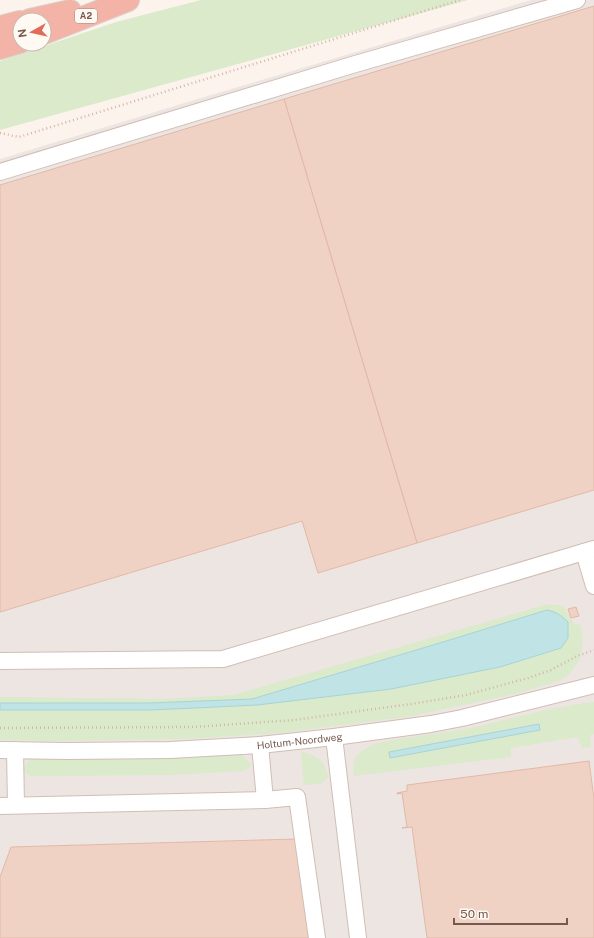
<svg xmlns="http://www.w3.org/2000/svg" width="594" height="938" viewBox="0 0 594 938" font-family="'Public Sans',sans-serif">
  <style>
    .industrial { fill: #ece5e1 }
    .green { fill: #daeaca }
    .water { fill: #c0e3e6; stroke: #a7d4d7 }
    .building { fill: #f0d2c5; stroke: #e2b8a6 }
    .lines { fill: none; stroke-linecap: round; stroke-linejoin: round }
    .minor-casing { stroke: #d1beb4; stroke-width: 18 }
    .highway-casing { stroke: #d9d1ce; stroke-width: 24 }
    .path { stroke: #d6b5a7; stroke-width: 2.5; stroke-dasharray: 1 3; stroke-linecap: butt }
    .minor { stroke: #fff; stroke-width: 16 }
    .highway { stroke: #f3b4a7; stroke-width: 22 }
    .labels { text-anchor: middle; stroke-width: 3.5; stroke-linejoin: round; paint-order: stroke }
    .shield { fill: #fef9f3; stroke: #a08a80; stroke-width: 1 }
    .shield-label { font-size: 9px; font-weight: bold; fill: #775a4f }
    .street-label { font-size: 10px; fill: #775a4f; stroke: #fef9f3 }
  </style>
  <rect width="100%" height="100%" fill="#fcf4ec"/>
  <polygon class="industrial" points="531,0 594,0 594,938 0,938 0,159 201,98"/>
  <g class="green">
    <polygon points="201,0 468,0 0,130 0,61 116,22"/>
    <polygon points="549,604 563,606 575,625 580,624 583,639 582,649 579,661 570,673 562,680 515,694 412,716 280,733 185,739 48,741 0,740 0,697 164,699 233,695"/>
    <path d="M 594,702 L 594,734 L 590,735 L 591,747 L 582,748 L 578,737 L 511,748 L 511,757 L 354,776 C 352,757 356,754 372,745 C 378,742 386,742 393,740 C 413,737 433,734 453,731 C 501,723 546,707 594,702 Z"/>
    <path d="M 301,751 C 315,756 326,760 328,777 L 322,783 L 304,785 Z"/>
    <polygon points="241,754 252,765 244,771 172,775 30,776 23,770 30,759 153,759"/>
  </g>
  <g class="water">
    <path d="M 547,610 C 556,612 561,615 568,622 L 568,638 L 561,648 L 500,667 L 391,689 L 308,699 L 257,705 L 195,708 L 149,710 L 0,710 L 0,703 L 149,703 L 252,699 L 443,642 Z"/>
    <polygon points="539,724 540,730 390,758 389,752"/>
  </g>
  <g class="building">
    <polygon points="594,6 594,490 417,543 284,99"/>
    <polygon points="284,99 417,543 318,573 302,521 0,612 0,185"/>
    <polygon points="576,607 579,616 571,618 568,609"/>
    <polygon points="589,761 594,799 594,938 427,938 412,827 402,828 407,827 402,793 397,794 397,793 407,791 407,785"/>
    <polygon points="297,839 311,938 0,938 0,877 11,847"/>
  </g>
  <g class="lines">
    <g class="minor-casing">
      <g id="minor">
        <polyline points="0,172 352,65 577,0"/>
        <polyline points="584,552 594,586"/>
        <polyline points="0,661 223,659 594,549"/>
        <polyline points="334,737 358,938"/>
        <polyline points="260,745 265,800"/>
        <path id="s1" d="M 0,750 L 67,751 L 170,750 L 260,745 L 334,737 L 431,724 L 462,718 L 594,685"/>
        <polyline points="15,750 16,805"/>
        <polyline points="0,806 265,800 297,797 317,938"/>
      </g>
    </g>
    <g class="highway-casing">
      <g id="highway">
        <polyline points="30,20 70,11"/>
        <polyline points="0,27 20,22"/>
        <polyline points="44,33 128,0"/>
        <polyline points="0,48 20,42"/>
      </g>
    </g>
    <g class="path">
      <polyline points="0,133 19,137 460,0"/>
      <polyline points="0,728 194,727 294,720 411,704 466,695 528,678 551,670 577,656 594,650"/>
    </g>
    <use href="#minor" class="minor"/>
    <use href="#highway" class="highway"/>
  </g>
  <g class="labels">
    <rect class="shield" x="75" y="9" width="22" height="14" rx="3"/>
    <g class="shield-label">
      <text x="86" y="19">A2</text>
    </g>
    <g class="street-label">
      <text dy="4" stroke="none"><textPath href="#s1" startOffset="300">Holtum-Noordweg</textPath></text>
    </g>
  </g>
  <g transform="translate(32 32) rotate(262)"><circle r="19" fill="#fef9f3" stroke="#c8b9b1"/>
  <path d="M0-3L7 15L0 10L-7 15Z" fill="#df6b58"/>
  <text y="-6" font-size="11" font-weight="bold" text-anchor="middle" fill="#775a4f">N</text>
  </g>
  <path d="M454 918v6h113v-6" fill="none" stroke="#775a4f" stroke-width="2"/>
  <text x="460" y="918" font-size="12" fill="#775a4f" stroke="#fef9f3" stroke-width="3" paint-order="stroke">50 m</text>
</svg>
